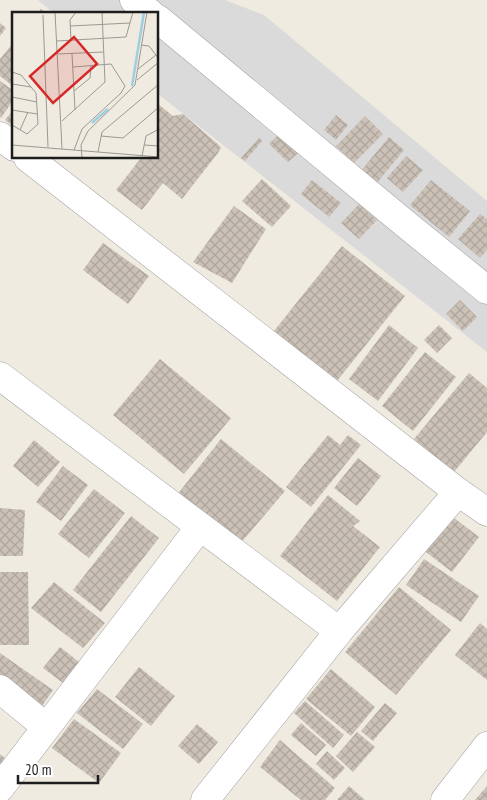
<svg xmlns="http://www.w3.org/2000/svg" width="487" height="800" viewBox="0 0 487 800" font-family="'PT Sans Narrow',sans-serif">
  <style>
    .residential { fill: #dbdada }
    .building { fill: url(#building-cross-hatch) }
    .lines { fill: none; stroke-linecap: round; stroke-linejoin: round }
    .minor-casing { stroke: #a4a4a4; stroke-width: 29 }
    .minor { stroke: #fff; stroke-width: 28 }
    .inset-river { fill: none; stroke: #9ecfe0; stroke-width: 2.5 }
    .inset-road { fill: none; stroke: #9b9993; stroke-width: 1 }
    .view { fill: #d62828; fill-opacity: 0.15; stroke: #d62828; stroke-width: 2.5 }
    .inset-edge { fill: none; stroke: #1d1d1d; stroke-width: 2.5 }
  </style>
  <defs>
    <pattern id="building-cross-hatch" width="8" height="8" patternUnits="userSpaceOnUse" patternTransform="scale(1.25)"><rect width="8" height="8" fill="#cbc1b7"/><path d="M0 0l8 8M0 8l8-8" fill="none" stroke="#aea59d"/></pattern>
  </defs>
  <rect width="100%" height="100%" fill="#efebe1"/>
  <polygon class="residential" points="38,0 225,0 264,15 487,201 487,352 158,94 158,14 55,14"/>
  <g class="building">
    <polygon points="41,9 48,14 37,14"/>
    <polygon points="0,23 6,28 0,36"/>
    <polygon points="14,42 14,87 0,76 0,59"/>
    <polygon points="0,81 14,91 14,99 1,118 0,117"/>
    <polygon points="158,104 173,116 183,114 221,147 218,153 182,199 163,183 142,210 116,190 141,158 158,158"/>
    <polygon points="14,109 14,127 5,120"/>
    <polygon points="336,115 348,125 336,140 324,130"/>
    <polygon points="365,116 383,134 354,163 336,146"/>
    <polygon points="279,134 298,153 288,162 269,144"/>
    <polygon points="389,137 404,150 376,184 361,171"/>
    <polygon points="259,138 262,141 245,161 241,158"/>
    <polygon points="406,156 423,170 403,192 387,178"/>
    <polygon points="262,179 291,206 272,227 242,201"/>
    <polygon points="312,180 341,203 329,217 301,194"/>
    <polygon points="431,180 470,211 449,237 410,205"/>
    <polygon points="359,204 377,220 359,239 341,223"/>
    <polygon points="234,206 266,229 232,283 193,262"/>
    <polygon points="480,214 487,219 487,250 480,258 458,239"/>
    <polygon points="103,243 149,276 128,304 83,270"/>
    <polygon points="342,246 405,296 337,381 274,331"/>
    <polygon points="460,300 477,317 463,331 446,314"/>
    <polygon points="389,325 418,348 378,401 349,379"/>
    <polygon points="439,325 452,338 437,353 424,340"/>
    <polygon points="425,352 456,377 413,431 382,406"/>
    <polygon points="160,359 231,418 184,474 113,415"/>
    <polygon points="469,373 487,388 487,432 454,472 414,439"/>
    <polygon points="328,435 340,445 348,435 361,445 311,507 286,487"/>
    <polygon points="221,439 285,491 234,551 173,500"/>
    <polygon points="34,440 60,462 38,487 13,466"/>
    <polygon points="358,458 381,476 357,506 334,488"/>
    <polygon points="63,466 88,485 61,521 36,502"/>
    <polygon points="94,489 125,513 89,558 58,534"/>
    <polygon points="328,495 360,521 353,526 380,547 337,601 280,556"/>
    <polygon points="0,508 25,510 23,556 0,556"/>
    <polygon points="449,514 479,537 452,572 422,549"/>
    <polygon points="131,516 159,538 101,612 73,590"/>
    <polygon points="424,559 479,596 461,622 406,585"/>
    <polygon points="0,572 28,572 29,645 0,645"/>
    <polygon points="54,582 105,623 83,648 31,608"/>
    <polygon points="399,587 451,630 396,695 345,652"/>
    <polygon points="480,623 487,629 487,680 455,655"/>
    <polygon points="60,647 79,662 63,683 43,668"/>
    <polygon points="0,653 53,690 40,709 0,681"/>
    <polygon points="139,667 175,696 151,726 115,697"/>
    <polygon points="331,669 375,707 351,736 306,699"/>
    <polygon points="97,689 143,724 123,749 77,713"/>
    <polygon points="305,701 344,735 333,748 294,713"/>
    <polygon points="385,703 397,713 373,741 361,731"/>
    <polygon points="74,719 121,753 99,783 52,748"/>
    <polygon points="301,723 326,745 316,756 291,735"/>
    <polygon points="197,724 218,742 199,764 178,746"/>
    <polygon points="357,732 375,747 353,772 336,756"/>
    <polygon points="280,740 335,788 325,800 301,800 260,767"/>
    <polygon points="327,751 345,768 334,780 316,764"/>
    <polygon points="0,754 6,759 0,766"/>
    <polygon points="349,786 365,800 337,800"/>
    <polygon points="487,786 487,800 475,800"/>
  </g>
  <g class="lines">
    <g class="minor-casing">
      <g id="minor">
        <polyline points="134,0 151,14"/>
        <polyline points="158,19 408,226 487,290"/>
        <polyline points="0,136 14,147"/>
        <polyline points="28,158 458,492 487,512"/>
        <polyline points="0,376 339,631"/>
        <polyline points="0,689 46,727"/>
        <polyline points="0,788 199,528"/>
        <polyline points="205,800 339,631 458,492"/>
        <polyline points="445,800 487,746"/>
      </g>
    </g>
    <use href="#minor" class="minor"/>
  </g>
  <g transform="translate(12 12)">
    <rect width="146" height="146" fill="#efebe1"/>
    <path class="inset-river" d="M 120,74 L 132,0M 80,111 L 96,97"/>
    <path class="inset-road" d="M 43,0 L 50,137M 31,3 L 36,135M 58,14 L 118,11M 59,28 L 58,8 L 64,0M 45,29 L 114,25 L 121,0M 129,33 L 137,34 L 147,47M 46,42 L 92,40M 60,42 L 63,98M 61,55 L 99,52 L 113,74 L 109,81 L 70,117 L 62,138M 126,57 L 144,43M 0,60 L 9,63 L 24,81 L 26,112 L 15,122 L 0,113M 125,68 L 147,50M 0,72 L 19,75M 62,79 L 78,66 L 79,53M 0,85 L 25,90M 0,98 L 25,102M 50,109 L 93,70 L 90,0M 8,118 L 16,100M 89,124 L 111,126 L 147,95M 0,133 L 147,145M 132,133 L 147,134M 86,140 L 90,120 L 147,72M 130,144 L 134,124 L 147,117M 70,146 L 69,133 L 76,119 L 123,73 L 135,0"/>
    <path class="view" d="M 62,25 L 85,52 L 41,91 L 18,64 Z"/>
    <rect width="146" height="146" class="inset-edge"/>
  </g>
  <path d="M18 775v8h80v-8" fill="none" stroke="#1d1d1d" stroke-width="2.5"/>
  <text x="25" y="775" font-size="15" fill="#1d1d1d" stroke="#ffffff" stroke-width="4" paint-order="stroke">20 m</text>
</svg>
